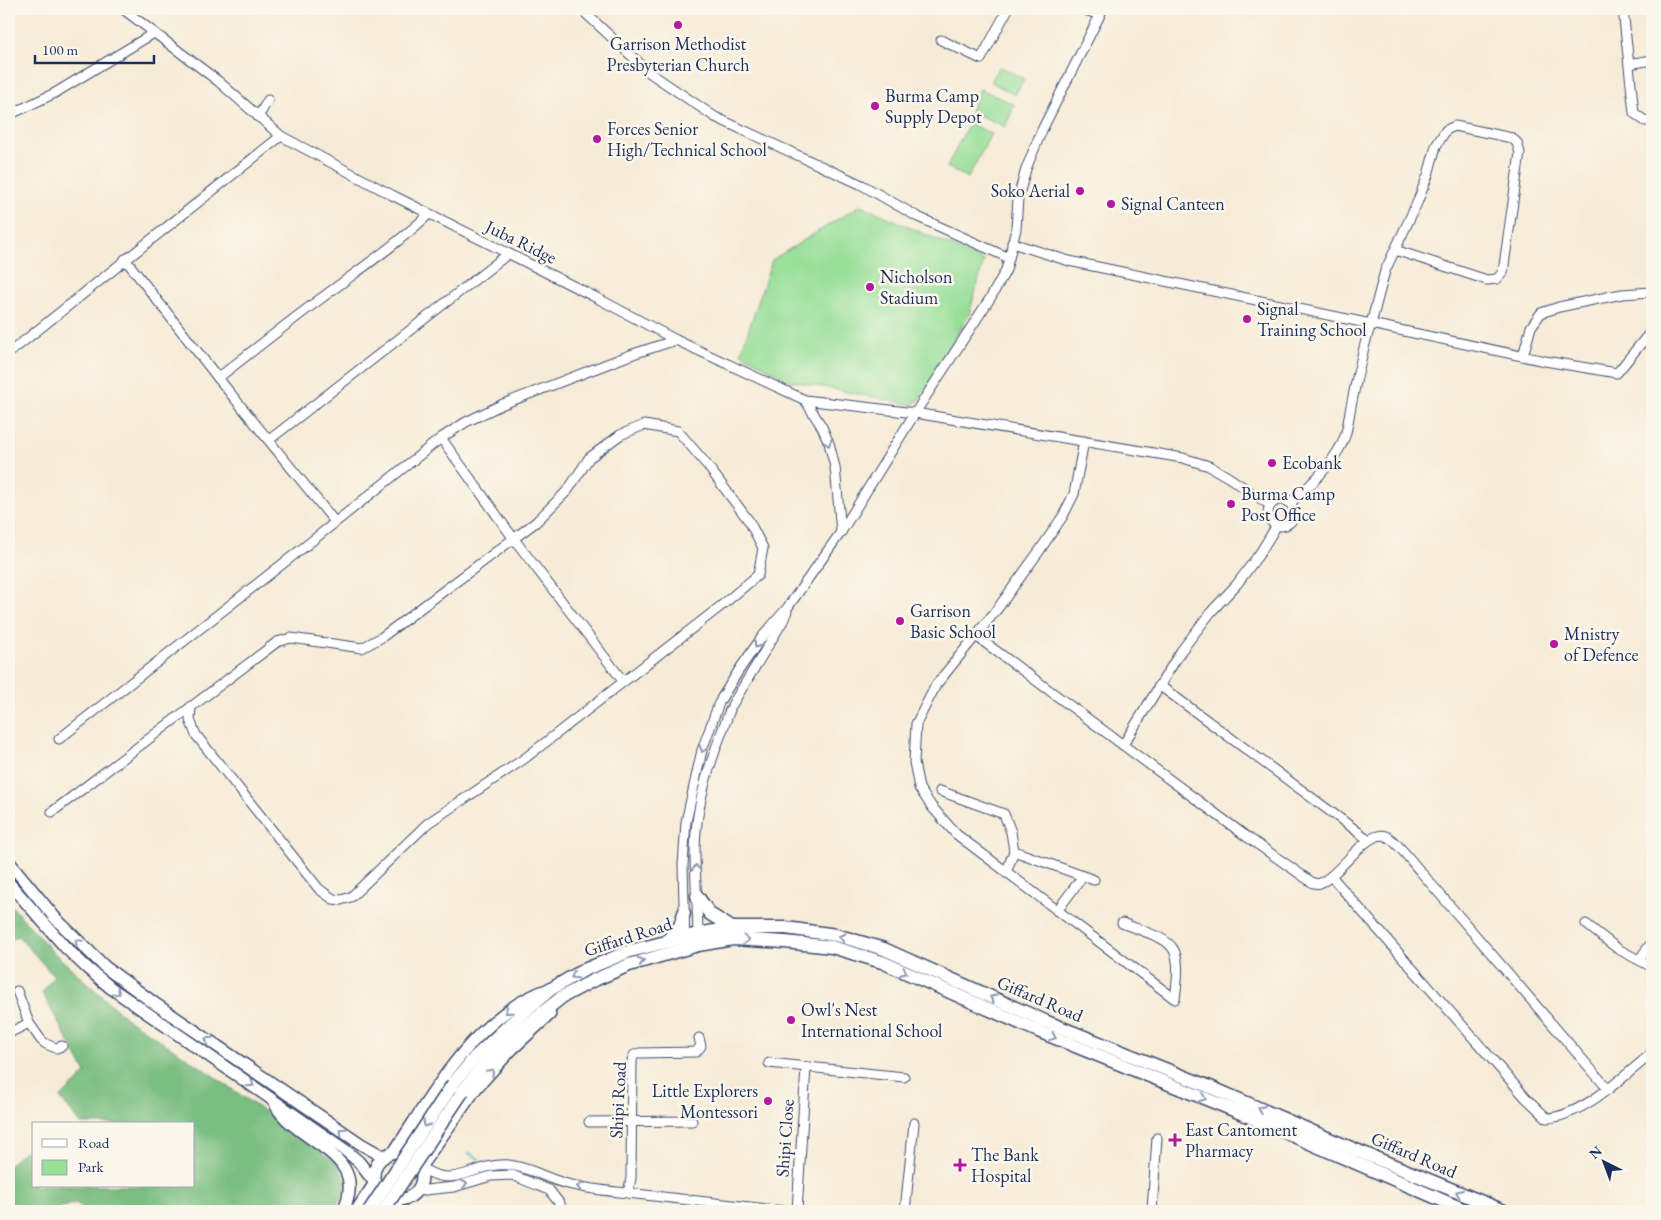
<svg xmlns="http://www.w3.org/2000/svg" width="1661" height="1220" viewBox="0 0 1661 1220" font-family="'EB Garamond',serif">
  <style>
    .green { fill: #98df99; stroke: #5a877c }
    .forest { fill: #7abe81; stroke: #4a7670 }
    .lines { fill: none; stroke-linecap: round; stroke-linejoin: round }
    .stream { stroke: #58c5ce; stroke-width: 2.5 }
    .minor-casing { stroke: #3c4b70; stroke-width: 11 }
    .secondary-casing { stroke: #3c4b70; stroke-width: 14 }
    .primary-casing { stroke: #3c4b70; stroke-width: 15 }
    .minor { stroke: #fff; stroke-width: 9 }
    .secondary { stroke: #fff; stroke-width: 11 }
    .primary { stroke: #fff; stroke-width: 12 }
    .primary-bridge-casing { stroke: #3c4b70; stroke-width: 15; stroke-linecap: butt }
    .primary-bridge { stroke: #fff; stroke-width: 12 }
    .oneway { stroke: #8d97ae }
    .poi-dot { fill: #b5179e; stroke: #fbf7ec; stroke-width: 2 }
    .labels { text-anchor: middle; stroke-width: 5; stroke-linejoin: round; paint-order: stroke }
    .poi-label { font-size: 18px; fill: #1b2f5e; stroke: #fbf7ec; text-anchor: start }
    .street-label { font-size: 18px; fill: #1b2f5e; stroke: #fbf7ec }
  </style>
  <rect width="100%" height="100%" fill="#fbf7ec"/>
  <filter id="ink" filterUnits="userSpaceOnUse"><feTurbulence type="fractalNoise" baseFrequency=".02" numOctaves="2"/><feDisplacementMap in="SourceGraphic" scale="10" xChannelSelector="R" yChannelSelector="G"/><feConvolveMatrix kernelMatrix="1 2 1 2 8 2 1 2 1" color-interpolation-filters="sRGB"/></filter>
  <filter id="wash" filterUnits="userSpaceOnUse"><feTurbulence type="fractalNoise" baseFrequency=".0096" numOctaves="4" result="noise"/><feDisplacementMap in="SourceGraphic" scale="20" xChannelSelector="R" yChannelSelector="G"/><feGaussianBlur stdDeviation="1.12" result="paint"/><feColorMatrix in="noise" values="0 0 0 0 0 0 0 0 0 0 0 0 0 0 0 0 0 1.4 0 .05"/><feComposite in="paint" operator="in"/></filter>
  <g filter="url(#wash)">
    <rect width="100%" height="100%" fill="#f6ebd6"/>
    <g class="green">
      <polygon points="1000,66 1024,79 1015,95 991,82"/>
      <polygon points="980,89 1015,105 1005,127 970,111"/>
      <polygon points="969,123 991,134 968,178 947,167"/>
      <polygon points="861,205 984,261 969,314 919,400 912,405 788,380 741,353 772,260"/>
    </g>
    <polygon class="forest" points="9,903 52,951 126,1018 195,1063 336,1162 346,1180 345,1191 333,1211 88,1211 76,1203 49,1211 9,1211 9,1165 24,1151 34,1156 34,1186 194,1186 194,1124 81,1124 60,1098 86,1073 42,993 54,976 18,936 9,941"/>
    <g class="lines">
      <g class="stream">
        <polyline points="469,1153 479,1159"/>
        <polyline points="581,1207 590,1211"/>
      </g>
    </g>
  </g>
  <g filter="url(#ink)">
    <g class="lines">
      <g class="minor-casing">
        <g id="minor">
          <polyline points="123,9 218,81 281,136 392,195 597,298 676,340 805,400 822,427 829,443 835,467 841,532"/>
          <polyline points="581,9 650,73 715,117 862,185 918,217 1009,258"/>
          <polyline points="1082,9 1100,15"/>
          <polyline points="1623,9 1634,113 1645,121 1652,120"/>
          <polyline points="941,40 981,59 1008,9"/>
          <polyline points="1629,64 1652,60"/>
          <polyline points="9,115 55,93 154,33"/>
          <polyline points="258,117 268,100"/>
          <polyline points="1012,243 1069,261 1371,324 1385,271 1417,203 1428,175 1436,146 1446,130 1455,126 1512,138 1517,143 1520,153 1503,272 1497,279 1487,280 1395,250"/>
          <polyline points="125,259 218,378 335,522"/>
          <polyline points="9,353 281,136"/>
          <polyline points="1523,356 1531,327 1541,313 1559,307 1622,294 1652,292"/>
          <path d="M 218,378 C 254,350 290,321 327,294 C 363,267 396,245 429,214"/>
          <polyline points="805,400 915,413 1183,458 1209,466 1228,477 1270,505"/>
          <polyline points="441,438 514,539 623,681"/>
          <polyline points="269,440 508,254"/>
          <path d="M 1084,441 L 1074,494 L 1063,516 L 1040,550 L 998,608 L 936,685 L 916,724 L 914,762 L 919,788 L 932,807 L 956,834 L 1175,999 C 1183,939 1174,943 1122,923"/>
          <circle cx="1281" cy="513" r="13"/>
          <path d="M 1290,503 C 1309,487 1337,460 1345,436 C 1348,426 1349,416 1351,406 C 1357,378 1362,350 1371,324 L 1545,361 L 1617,373 L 1652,330"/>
          <path d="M 976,636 L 1243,834 L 1313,883 C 1315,883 1318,884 1320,883 C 1338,878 1369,825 1388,837 C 1400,845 1410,860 1420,871 L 1608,1089"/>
          <polyline points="1159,685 1369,840"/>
          <polyline points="721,699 739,670 762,637 788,607 841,532 915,413 991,297 1006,270 1009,258 1016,229 1018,198 1026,169 1042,130 1103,9"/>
          <polyline points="732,705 783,621 787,611"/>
          <polyline points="59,739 308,544 441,438 466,422 503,404 633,354 676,340"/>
          <polyline points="1123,745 1181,651 1211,612 1237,584 1260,553 1277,525"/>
          <polyline points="940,791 1004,814 1011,832 1014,851 1006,873"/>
          <polyline points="52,812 277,642 291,638 362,648 382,637 536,522 568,490 589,458 620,435 644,425 678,431 707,465 749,521 763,548 758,575 721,606 524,759 428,823 351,897 341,900 333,899 319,889 196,735 190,720 191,706"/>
          <polyline points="1014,851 1094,880"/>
          <path d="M 1331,876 L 1526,1098 L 1547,1118 C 1581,1117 1627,1074 1652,1053"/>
          <polyline points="1057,911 1083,876"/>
          <polyline points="1586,924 1618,949 1652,967"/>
          <path d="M 698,939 C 698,910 695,880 695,851 C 695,801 713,755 730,710"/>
          <polyline points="685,943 683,865 686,822 702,750 719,703"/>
          <polyline points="1639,960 1652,942"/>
          <polyline points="29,1023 41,1040 46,1044 56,1048 62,1046"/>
          <polyline points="9,1033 29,1023 17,991"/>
          <polyline points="699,1038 701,1046 696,1052 639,1053 634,1055 632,1060 631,1178 628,1193 784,1211"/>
          <polyline points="769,1063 904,1077"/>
          <polyline points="589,1122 692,1121"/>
          <path d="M 420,1167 C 457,1192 473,1162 509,1165 C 528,1167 546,1178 564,1183 C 585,1189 607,1191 628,1193"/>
          <polyline points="416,1191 454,1187 491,1176 512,1175 549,1190 560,1204 562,1211"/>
          <polyline points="797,1211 806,1067"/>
          <polyline points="905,1211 914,1123"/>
          <polyline points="1152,1211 1157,1138"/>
        </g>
      </g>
      <g class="secondary-casing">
        <g id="secondary">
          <polyline points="9,862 56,919 105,967 154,1003 361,1144 384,1157"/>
          <polyline points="9,883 65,947 87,968 111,988 345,1150 359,1162 375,1183 356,1211"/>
          <path d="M 276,1106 C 299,1145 371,1153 343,1211"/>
          <path d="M 394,1152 C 435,1091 475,1015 549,989"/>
          <circle cx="398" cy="1176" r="24"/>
          <polyline points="420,1167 477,1087 512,1049 550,1014"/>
          <polyline points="392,1211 399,1200"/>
        </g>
      </g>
      <g class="primary-casing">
        <g id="primary">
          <polyline points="697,896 710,914 732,928"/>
          <polyline points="668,940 680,926 684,913"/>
          <polyline points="453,1084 475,1057 509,1025 551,989 584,970 630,951 698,934 732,928 786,928 836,935 884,949 1047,1022 1210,1087 1334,1141 1504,1211"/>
          <polyline points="463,1091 485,1063 517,1033 562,997 592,981 629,965 698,945 733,939 785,942 832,947 882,962 1038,1031 1236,1111 1467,1211"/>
        </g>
      </g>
      <use href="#minor" class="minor"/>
      <use href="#secondary" class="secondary"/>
      <use href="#primary" class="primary"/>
      <g class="primary-bridge-casing">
        <g id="primary-bridge">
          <polyline points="369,1211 453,1084"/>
          <polyline points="383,1211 463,1091"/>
        </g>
      </g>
      <use href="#primary-bridge" class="primary-bridge"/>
    </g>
    <defs><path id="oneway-chevron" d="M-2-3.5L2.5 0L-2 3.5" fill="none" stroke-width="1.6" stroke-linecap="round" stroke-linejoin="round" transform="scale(1.25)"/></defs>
    <g class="oneway">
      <use href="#oneway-chevron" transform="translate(828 443) rotate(71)"/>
      <use href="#oneway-chevron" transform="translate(757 645) rotate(125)"/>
      <use href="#oneway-chevron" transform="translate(703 749) rotate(107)"/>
      <use href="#oneway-chevron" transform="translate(696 868) rotate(-92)"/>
      <use href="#oneway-chevron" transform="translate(842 937) rotate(-164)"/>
      <use href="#oneway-chevron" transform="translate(746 940) rotate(2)"/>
      <use href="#oneway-chevron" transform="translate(78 942) rotate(-135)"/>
      <use href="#oneway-chevron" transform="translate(641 961) rotate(-17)"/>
      <use href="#oneway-chevron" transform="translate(904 972) rotate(24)"/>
      <use href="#oneway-chevron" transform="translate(574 976) rotate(150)"/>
      <use href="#oneway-chevron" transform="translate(117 992) rotate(36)"/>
      <use href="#oneway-chevron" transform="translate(993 998) rotate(-156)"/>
      <use href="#oneway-chevron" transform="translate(508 1011) rotate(140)"/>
      <use href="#oneway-chevron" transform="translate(1053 1037) rotate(22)"/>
      <use href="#oneway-chevron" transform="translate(208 1040) rotate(-146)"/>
      <use href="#oneway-chevron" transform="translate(491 1072) rotate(-47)"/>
      <use href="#oneway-chevron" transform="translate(251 1084) rotate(34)"/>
      <use href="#oneway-chevron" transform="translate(1203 1098) rotate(22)"/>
      <use href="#oneway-chevron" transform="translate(1261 1109) rotate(-157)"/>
      <use href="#oneway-chevron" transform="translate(426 1124) rotate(123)"/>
      <use href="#oneway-chevron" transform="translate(342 1131) rotate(-146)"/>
      <use href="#oneway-chevron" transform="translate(464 1184) rotate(-15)"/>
      <use href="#oneway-chevron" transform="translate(580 1187) rotate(-169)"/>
      <use href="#oneway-chevron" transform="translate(1459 1193) rotate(-157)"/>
    </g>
  </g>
  <g class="poi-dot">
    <circle cx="678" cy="25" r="5"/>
    <circle cx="875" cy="106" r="5"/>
    <circle cx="597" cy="139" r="5"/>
    <circle cx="1080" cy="191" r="5"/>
    <circle cx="1111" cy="204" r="5"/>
    <circle cx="870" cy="287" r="5"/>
    <circle cx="1247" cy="319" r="5"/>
    <circle cx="1272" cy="463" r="5"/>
    <circle cx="1231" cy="504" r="5"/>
    <circle cx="900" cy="621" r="5"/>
    <circle cx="1554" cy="644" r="5"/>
    <circle cx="791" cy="1020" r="5"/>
    <circle cx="768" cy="1101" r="5"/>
    <path d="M1172.5 1132.5h5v5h5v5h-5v5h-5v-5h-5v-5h5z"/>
    <path d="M957.5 1157.5h5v5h5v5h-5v5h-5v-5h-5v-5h5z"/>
  </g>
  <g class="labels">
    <g class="poi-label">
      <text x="678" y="50" text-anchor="middle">Garrison Methodist<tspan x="678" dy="21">Presbyterian Church</tspan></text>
      <text x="885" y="102">Burma Camp<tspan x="885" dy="21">Supply Depot</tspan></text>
      <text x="607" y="135">Forces Senior<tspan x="607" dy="21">High/Technical School</tspan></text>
      <text x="1070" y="197" text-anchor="end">Soko Aerial</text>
      <text x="1121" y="210">Signal Canteen</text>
      <text x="880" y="283">Nicholson<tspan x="880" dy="21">Stadium</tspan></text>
      <text x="1257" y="315">Signal<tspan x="1257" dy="21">Training School</tspan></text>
      <text x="1282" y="469">Ecobank</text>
      <text x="1241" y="500">Burma Camp<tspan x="1241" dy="21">Post Office</tspan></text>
      <text x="910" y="617">Garrison<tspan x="910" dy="21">Basic School</tspan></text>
      <text x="1564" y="640">Mnistry<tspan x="1564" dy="21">of Defence</tspan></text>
      <text x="801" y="1016">Owl's Nest<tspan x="801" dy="21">International School</tspan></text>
      <text x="758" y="1097" text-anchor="end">Little Explorers<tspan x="758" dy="21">Montessori</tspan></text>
      <text x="1185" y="1136">East Cantoment<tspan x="1185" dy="21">Pharmacy</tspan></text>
      <text x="971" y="1161">The Bank<tspan x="971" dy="21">Hospital</tspan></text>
    </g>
    <g class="street-label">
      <text transform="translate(521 242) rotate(26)" y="6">Juba Ridge</text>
      <text transform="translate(628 937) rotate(-18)" y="6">Giffard Road</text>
      <text transform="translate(1040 999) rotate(23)" y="6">Giffard Road</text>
      <text transform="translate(618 1100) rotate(-87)" y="6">Shipi Road</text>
      <text transform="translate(785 1138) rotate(-86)" y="6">Shipi Close</text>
      <text transform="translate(1414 1155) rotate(23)" y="6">Giffard Road</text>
    </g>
  </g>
  <rect width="1661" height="1220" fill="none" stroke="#fbf7ec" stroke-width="30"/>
  <rect x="32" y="1122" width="162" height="65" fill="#fbf7ec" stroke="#a1a7b3"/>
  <rect x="42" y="1139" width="25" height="8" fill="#ffffff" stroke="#a1a7b3"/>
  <text x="78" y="1148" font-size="15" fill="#1b2f5e">Road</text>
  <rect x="42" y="1160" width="25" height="15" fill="#98df99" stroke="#a1a7b3"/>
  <text x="78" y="1172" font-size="15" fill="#1b2f5e">Park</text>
  <g transform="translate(1604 1162) rotate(318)" stroke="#fbf7ec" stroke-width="4" paint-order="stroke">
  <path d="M0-4L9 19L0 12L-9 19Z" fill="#1b2f5e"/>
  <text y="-8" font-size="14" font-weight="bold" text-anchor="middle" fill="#1b2f5e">N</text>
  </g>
  <path d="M35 55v8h119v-8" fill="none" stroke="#1b2f5e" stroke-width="2.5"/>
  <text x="42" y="55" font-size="15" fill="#1b2f5e" stroke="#fbf7ec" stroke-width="4" paint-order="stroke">100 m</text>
</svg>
